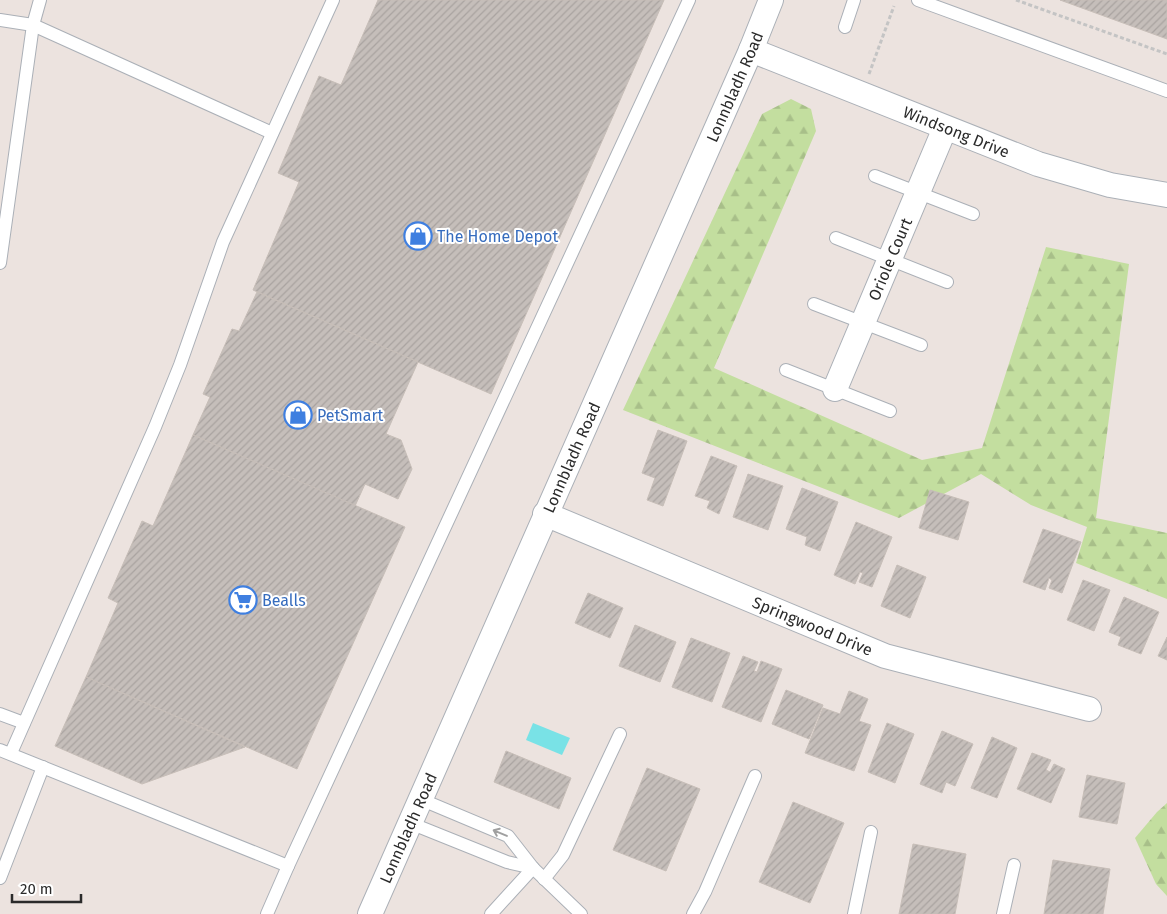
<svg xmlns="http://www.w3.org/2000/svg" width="1167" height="914" viewBox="0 0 1167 914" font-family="'Fira Sans',sans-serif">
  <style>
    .forest { fill: url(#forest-firs) }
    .water { fill: #79e2e6 }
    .building { fill: url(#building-hatch); stroke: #c7beb8 }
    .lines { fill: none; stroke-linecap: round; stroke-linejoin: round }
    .lane-casing { stroke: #abb0b7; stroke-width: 14 }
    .street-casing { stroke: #abb0b7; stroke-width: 26 }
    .path { stroke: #c4c4c4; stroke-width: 3; stroke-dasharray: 4 2.5; stroke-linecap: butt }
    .lane { stroke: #fff; stroke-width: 12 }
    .street { stroke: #fff; stroke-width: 24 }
    .oneway { stroke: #a0a0a0 }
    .labels { text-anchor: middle; stroke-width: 4; stroke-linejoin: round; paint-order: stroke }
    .street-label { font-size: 16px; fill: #2b2b2b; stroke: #fff }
    .shop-label { font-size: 16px; fill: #366cbe; stroke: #fff; text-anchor: start }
  </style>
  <defs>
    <pattern id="forest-firs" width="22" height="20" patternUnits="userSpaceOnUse" patternTransform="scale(1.25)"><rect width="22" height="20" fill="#c3de9f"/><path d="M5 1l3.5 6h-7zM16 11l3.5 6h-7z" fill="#a8bf89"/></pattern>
    <pattern id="building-hatch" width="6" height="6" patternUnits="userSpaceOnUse" patternTransform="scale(1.25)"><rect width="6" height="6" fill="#c5beba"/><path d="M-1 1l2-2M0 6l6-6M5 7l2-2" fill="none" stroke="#a9a3a0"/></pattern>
  </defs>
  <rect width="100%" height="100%" fill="#ece3df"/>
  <g class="forest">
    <polygon points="791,99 811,109 816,131 714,368 922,460 982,448 1046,247 1129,264 1096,518 1167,533 1167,599 1076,563 1087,527 1031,505 981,474 899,518 623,410 762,114"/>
    <polygon points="1167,803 1167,896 1156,884 1135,838 1157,812"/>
  </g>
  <polygon class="water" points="533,723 570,738 562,755 526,740"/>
  <g class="building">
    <polygon points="378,0 664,0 491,394 253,290 299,182 278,173 319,76 341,85"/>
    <polygon points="1060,0 1167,0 1167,39"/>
    <polygon points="257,292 418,362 386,434 401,440 412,469 398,499 365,484 355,506 193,435 210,397 203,394 232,329 239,331"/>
    <polygon points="658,430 687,441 663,506 647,500 655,478 642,473"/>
    <polygon points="193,435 405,527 297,769 86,677 118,603 108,598 142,521 153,526"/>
    <polygon points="711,456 737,466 719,514 707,508 710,501 695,496"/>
    <polygon points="748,474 783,486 768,530 733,517"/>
    <polygon points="802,488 838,502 820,551 805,545 807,537 786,529"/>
    <polygon points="930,490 969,502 958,540 919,528"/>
    <polygon points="856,522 892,537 872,587 859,582 863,573 860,572 855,584 834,575"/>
    <polygon points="1043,529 1081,542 1062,593 1049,588 1052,580 1049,578 1045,590 1023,582"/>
    <polygon points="897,565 926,577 910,618 881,606"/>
    <polygon points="1083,580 1110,590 1094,631 1067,620"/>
    <polygon points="588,593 623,608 610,638 575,623"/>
    <polygon points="1124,597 1159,612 1141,654 1118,645 1121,637 1109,632"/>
    <polygon points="635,625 676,642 660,682 619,666"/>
    <polygon points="1167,637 1167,660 1158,656"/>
    <polygon points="691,638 730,653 712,702 672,687"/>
    <polygon points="743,656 758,662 754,671 757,672 761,661 782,669 761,722 722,707"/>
    <polygon points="86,677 245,747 142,784 55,746"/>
    <polygon points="786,690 823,705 809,739 772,724"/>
    <polygon points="849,691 868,699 859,721 871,725 854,771 805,753 823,708 840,714"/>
    <polygon points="887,723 914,734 895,783 868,772"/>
    <polygon points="942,731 973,744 955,786 946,782 942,793 920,784"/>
    <polygon points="992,737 1017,748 997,798 971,788"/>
    <polygon points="506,751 571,778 559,809 494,782"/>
    <polygon points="1032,753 1051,760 1046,770 1050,772 1054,764 1065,769 1051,803 1017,789"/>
    <polygon points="647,768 700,789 666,871 613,850"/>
    <polygon points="1087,775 1125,783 1117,824 1079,817"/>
    <polygon points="793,802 844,823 810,903 759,882"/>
    <polygon points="913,844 966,854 955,914 899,914"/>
    <polygon points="1053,860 1110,869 1103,914 1044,914"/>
  </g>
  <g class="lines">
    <g class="lane-casing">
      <g id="lane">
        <polyline points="918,0 1167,91"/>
        <polyline points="0,20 33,25 272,133"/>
        <polyline points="845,27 854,0"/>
        <polyline points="875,176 973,214"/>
        <polyline points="836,238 947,282"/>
        <polyline points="0,263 33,25 40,0"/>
        <polyline points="814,304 921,345"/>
        <polyline points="786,370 890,411"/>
        <polyline points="0,714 24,723"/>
        <polyline points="0,750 288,866"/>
        <polyline points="11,753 155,427 180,365 223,242 333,0"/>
        <polyline points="420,799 508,836 533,868 581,914"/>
        <polyline points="410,823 507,862 533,868"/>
        <polyline points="0,878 43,767"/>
        <polyline points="544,879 563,855 620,734"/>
        <polyline points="267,914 288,866 689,0"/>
        <polyline points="491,914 533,868"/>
        <polyline points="693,914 705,892 755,776"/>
        <polyline points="854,914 871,832"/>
        <polyline points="1003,914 1014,865"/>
      </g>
    </g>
    <g class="street-casing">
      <g id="street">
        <path id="s1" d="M 751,50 L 1038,164 L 1110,185 L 1167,195"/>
        <path id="s2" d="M 835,389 L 945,128"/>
        <path id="s3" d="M 545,514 L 885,656 L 1089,709"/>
        <path id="s4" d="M 370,914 L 751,50 L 771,0"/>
      </g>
    </g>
    <g class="path">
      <polyline points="1016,0 1167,54"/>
      <polyline points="869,74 894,6"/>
    </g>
    <use href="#lane" class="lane"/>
    <use href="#street" class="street"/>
  </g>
  <defs><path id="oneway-shaft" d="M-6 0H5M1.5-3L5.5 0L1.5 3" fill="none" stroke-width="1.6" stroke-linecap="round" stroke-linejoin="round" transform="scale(1.25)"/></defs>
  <use class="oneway" href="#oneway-shaft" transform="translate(500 833) rotate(-157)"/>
  <defs>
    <g id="shop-ring" transform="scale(1.4375)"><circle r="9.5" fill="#fff" stroke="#3f7fe0" stroke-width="1.5"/><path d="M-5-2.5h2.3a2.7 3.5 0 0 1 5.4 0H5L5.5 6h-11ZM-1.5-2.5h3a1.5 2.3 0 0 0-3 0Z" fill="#3f7fe0"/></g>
    <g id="supermarket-ring" transform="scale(1.4375)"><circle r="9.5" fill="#fff" stroke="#3f7fe0" stroke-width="1.5"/><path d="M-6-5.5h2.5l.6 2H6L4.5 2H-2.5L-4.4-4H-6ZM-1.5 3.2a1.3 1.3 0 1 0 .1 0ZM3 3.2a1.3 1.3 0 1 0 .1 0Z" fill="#3f7fe0"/></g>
  </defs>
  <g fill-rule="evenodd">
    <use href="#shop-ring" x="418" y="236"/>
    <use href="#shop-ring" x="298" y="415"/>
    <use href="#supermarket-ring" x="243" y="600"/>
  </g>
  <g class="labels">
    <g class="street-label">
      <text dy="6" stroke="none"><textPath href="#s4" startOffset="904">Lonnbladh Road</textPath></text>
      <text dy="6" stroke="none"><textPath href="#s1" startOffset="221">Windsong Drive</textPath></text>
      <text dy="6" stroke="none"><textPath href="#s2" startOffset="141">Oriole Court</textPath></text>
      <text dy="6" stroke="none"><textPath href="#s4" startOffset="499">Lonnbladh Road</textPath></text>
      <text dy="6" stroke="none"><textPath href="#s3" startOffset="290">Springwood Drive</textPath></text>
      <text dy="6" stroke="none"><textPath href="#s4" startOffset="94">Lonnbladh Road</textPath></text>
    </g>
    <g class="shop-label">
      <text x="437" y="242">The Home Depot</text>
      <text x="317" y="421">PetSmart</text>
      <text x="262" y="606">Bealls</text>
    </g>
  </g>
  <path d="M12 894v8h69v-8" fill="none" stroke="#2b2b2b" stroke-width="2.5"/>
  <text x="20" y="894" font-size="15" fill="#2b2b2b" stroke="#ffffff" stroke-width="4" paint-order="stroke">20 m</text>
</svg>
